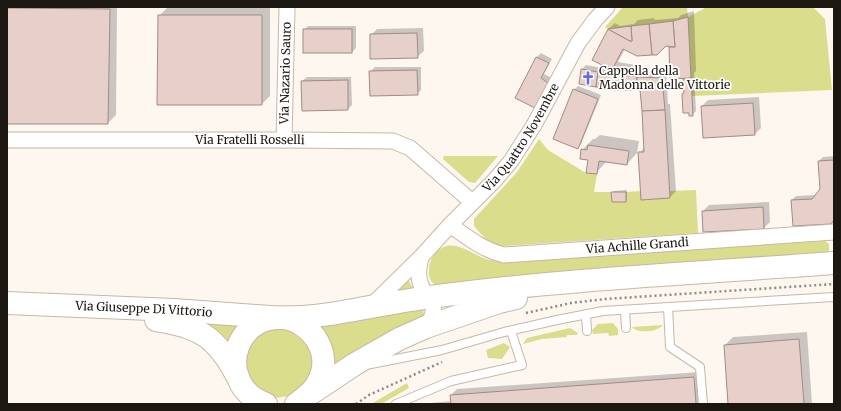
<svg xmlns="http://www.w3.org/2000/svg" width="841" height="411" viewBox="0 0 841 411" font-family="Merriweather,serif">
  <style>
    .green { fill: #dadd8c }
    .shadow { fill: #0003 }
    .building { fill: #e7d0c9; stroke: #a18b85 }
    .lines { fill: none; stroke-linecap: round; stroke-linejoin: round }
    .service-casing { stroke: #c7b7a7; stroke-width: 10 }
    .minor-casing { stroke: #c7b7a7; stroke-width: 17 }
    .secondary-casing { stroke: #c7b7a7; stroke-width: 24 }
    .path { stroke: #8f8982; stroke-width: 2.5; stroke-dasharray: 2 3; stroke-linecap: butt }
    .service { stroke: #fff; stroke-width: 8 }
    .minor { stroke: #fff; stroke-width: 15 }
    .secondary { stroke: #fff; stroke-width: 22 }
    .labels { text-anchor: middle; stroke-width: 3.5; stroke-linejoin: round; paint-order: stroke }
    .poi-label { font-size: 12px; fill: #1d1711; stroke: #fff; text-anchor: start }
    .street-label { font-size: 12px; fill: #1d1711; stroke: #fff }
  </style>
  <rect width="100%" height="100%" fill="#fdf7f0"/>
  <g class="green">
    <polygon points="623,7 687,7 688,17 707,7 813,7 825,19 832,90 692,96 688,17 673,21 608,29 605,27"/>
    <path d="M 539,139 L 548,150 L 586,173 L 597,174 L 594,192 L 611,192 L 612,202 L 626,202 L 626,192 L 641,191 L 642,200 L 670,198 L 670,191 L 696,190 L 698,233 L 505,246 C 489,245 484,237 474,226 L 474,219 L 517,172 Z"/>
    <polygon points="444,156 498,156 475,183 469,182 443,159"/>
    <path d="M 825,241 L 829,244 L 829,251 L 827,255 L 438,287 C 431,283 428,278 429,270 C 429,263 432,257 436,253 C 449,237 468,251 481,257 C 488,260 495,261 502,261 Z"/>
    <polygon points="406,281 409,281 413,288 412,292 396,291"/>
    <polygon points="423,307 424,316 334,367 317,323"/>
    <polygon points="177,316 239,325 231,342 228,342"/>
    <polygon points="613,323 618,329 618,335 609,336 608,333 593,334 592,330 598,324"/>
    <path d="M 663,325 C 657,332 638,334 632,327 Z"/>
    <polygon points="275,326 298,331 312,349 313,373 299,391 288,396 276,398 265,395 255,389 243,369 246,346 253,336"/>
    <polygon points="570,328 578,333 577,335 567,335 567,337 542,339 523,344 527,338"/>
    <polygon points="504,343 510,347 502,359 488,358 486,350"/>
    <polygon points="407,383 409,388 381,404 371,404"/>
  </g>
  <g class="shadow">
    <polygon points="7,7 117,7 116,115 108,123 7,123"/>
    <polygon points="167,8 270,8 270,96 262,104 159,16"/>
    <polygon points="694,11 696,71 694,73 696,111 692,115 683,94 685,92 684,79 686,77 670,48 672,46 625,49 618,62 647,67 647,74 666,74 668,104 670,104 676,191 670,197 640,152 645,147 641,89 582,69 586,65 603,68 606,65 608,29 615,23 620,26 634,24 638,20 654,18 655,20 678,18 681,15"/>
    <polygon points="308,26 356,26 356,48 352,52 304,30"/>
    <polygon points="423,28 424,51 417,57 371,35 377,29"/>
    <polygon points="541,53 552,59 544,74 552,78 539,103 516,97 537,57"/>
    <polygon points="375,67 421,67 421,90 417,94 370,72"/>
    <polygon points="307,77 351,77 352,105 348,109 302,81"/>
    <polygon points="578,86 601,95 581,144 577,148 574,90"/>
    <polygon points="759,97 761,128 755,134 702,106 708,100"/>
    <polygon points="600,135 639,141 637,153 627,164 607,161 596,173 582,150 593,139 595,139"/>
    <polygon points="834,156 834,220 792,200 796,196 816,195 821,189 819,161 823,157"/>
    <polygon points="627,190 627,199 626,201 612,193 614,191"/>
    <polygon points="769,202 770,222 764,228 704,231 703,211 709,205"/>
    <polygon points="807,332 812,404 729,404 725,345 733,337"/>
    <polygon points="700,372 702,404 420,404 452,401 451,395 457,389"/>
  </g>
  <g class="building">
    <polygon points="7,8 110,9 108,124 7,124"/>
    <polygon points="158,15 262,15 262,105 157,105"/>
    <polygon points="688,17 691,78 670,79 669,47 675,47 673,21"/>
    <polygon points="673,21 675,47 666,46 657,55 652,55 649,24"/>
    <polygon points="649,24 652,55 637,56 623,49 613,68 602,65 592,60 608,29 630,41 632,41 631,26"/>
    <polygon points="631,26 632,41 630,41 608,29"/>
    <rect x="303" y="29" width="49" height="24"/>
    <polygon points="417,33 418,58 370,59 370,34"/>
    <polygon points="536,57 549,63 541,78 548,83 535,108 515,98"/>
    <polygon points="581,69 598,72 596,87 579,84"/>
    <polygon points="417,70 418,95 370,96 369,71"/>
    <polygon points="598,72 637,77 637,90 613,90 596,87"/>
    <polygon points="637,77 662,78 665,110 642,111 640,90 637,90"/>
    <polygon points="691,78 692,96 693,116 689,116 689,113 683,113 682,94 684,93 683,79"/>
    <polygon points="348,80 348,110 302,111 301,81"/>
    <polygon points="573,89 598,99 578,149 553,139"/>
    <polygon points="753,103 755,135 703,138 701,106"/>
    <polygon points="665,110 670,198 641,200 638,152 644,152 642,111"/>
    <polygon points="588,145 629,151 627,165 599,161 597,174 586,173 588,160 580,159 581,149 587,150"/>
    <polygon points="834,160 834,220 831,224 793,226 791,200 812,199 820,189 818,161"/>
    <polygon points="611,192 626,192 626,202 612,202"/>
    <polygon points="763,207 764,229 703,232 702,211"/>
    <polygon points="799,339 804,404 728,404 724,345"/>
    <polygon points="694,377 696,404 451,404 450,395"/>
  </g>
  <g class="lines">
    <g class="service-casing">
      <g id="service">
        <polyline points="668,307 670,347 700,367 703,404"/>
        <polyline points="625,310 626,328"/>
        <polyline points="586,315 587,331"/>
        <polyline points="371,364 442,350 504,332 557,320 603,311 834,297"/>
        <polyline points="396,404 451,381 522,365 511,331"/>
      </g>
    </g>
    <g class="minor-casing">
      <g id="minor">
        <path id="s1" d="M 7,140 L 284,140 L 393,141 L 410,148 L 417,154 L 472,202"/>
        <path id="s2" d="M 284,140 L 287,7"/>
        <path id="s3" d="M 450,225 C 467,237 483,250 504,255 L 834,232"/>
        <path d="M 421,257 C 419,267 417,276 421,285 C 423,291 426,294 430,298 C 437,306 432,320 426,327"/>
        <path id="s4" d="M 370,307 L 421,257 L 450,225 L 494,181 L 511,161 L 534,125 L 578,43 L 595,20 L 607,7"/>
      </g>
    </g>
    <g class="secondary-casing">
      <g id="secondary">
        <path id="s5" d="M 7,303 L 174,310 L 284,318 C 314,323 334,356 317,384 C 312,393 304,398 296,404"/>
        <path d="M 156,320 C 198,326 217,337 237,376"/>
        <polyline points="313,392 355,364 399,339 426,327 499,302 516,298"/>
        <path d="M 266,404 C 253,399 242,390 238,377 C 230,356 240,332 260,322 C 273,316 287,318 301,317 C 314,316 328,315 342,312 C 371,307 400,301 430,297 C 564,279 699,273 834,263"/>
      </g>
    </g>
    <g class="path">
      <polyline points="526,313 571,303 605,299 834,284"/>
      <polyline points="356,404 369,395 442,362"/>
    </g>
    <use href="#service" class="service"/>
    <use href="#minor" class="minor"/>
    <use href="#secondary" class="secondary"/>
  </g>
  <defs>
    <g id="church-bare" transform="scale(1.08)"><path d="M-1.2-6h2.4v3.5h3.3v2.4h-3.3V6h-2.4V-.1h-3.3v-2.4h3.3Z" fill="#626ce5" stroke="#fff" stroke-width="2.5" paint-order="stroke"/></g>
  </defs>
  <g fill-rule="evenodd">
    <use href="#church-bare" x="588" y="78"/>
  </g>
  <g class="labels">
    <g class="poi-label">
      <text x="599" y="75">Cappella della<tspan x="599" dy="14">Madonna delle Vittorie</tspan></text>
    </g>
    <g class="street-label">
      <text dy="4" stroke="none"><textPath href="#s2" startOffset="67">Via Nazario Sauro</textPath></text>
      <text dy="4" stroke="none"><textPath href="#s4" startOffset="228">Via Quattro Novembre</textPath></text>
      <text dy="4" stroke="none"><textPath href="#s1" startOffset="243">Via Fratelli Rosselli</textPath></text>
      <text dy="4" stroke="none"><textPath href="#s3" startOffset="196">Via Achille Grandi</textPath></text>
      <text dy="4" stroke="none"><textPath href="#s5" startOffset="137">Via Giuseppe Di Vittorio</textPath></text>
    </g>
  </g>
  <rect width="841" height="411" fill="none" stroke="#1d1711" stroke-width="16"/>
</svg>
